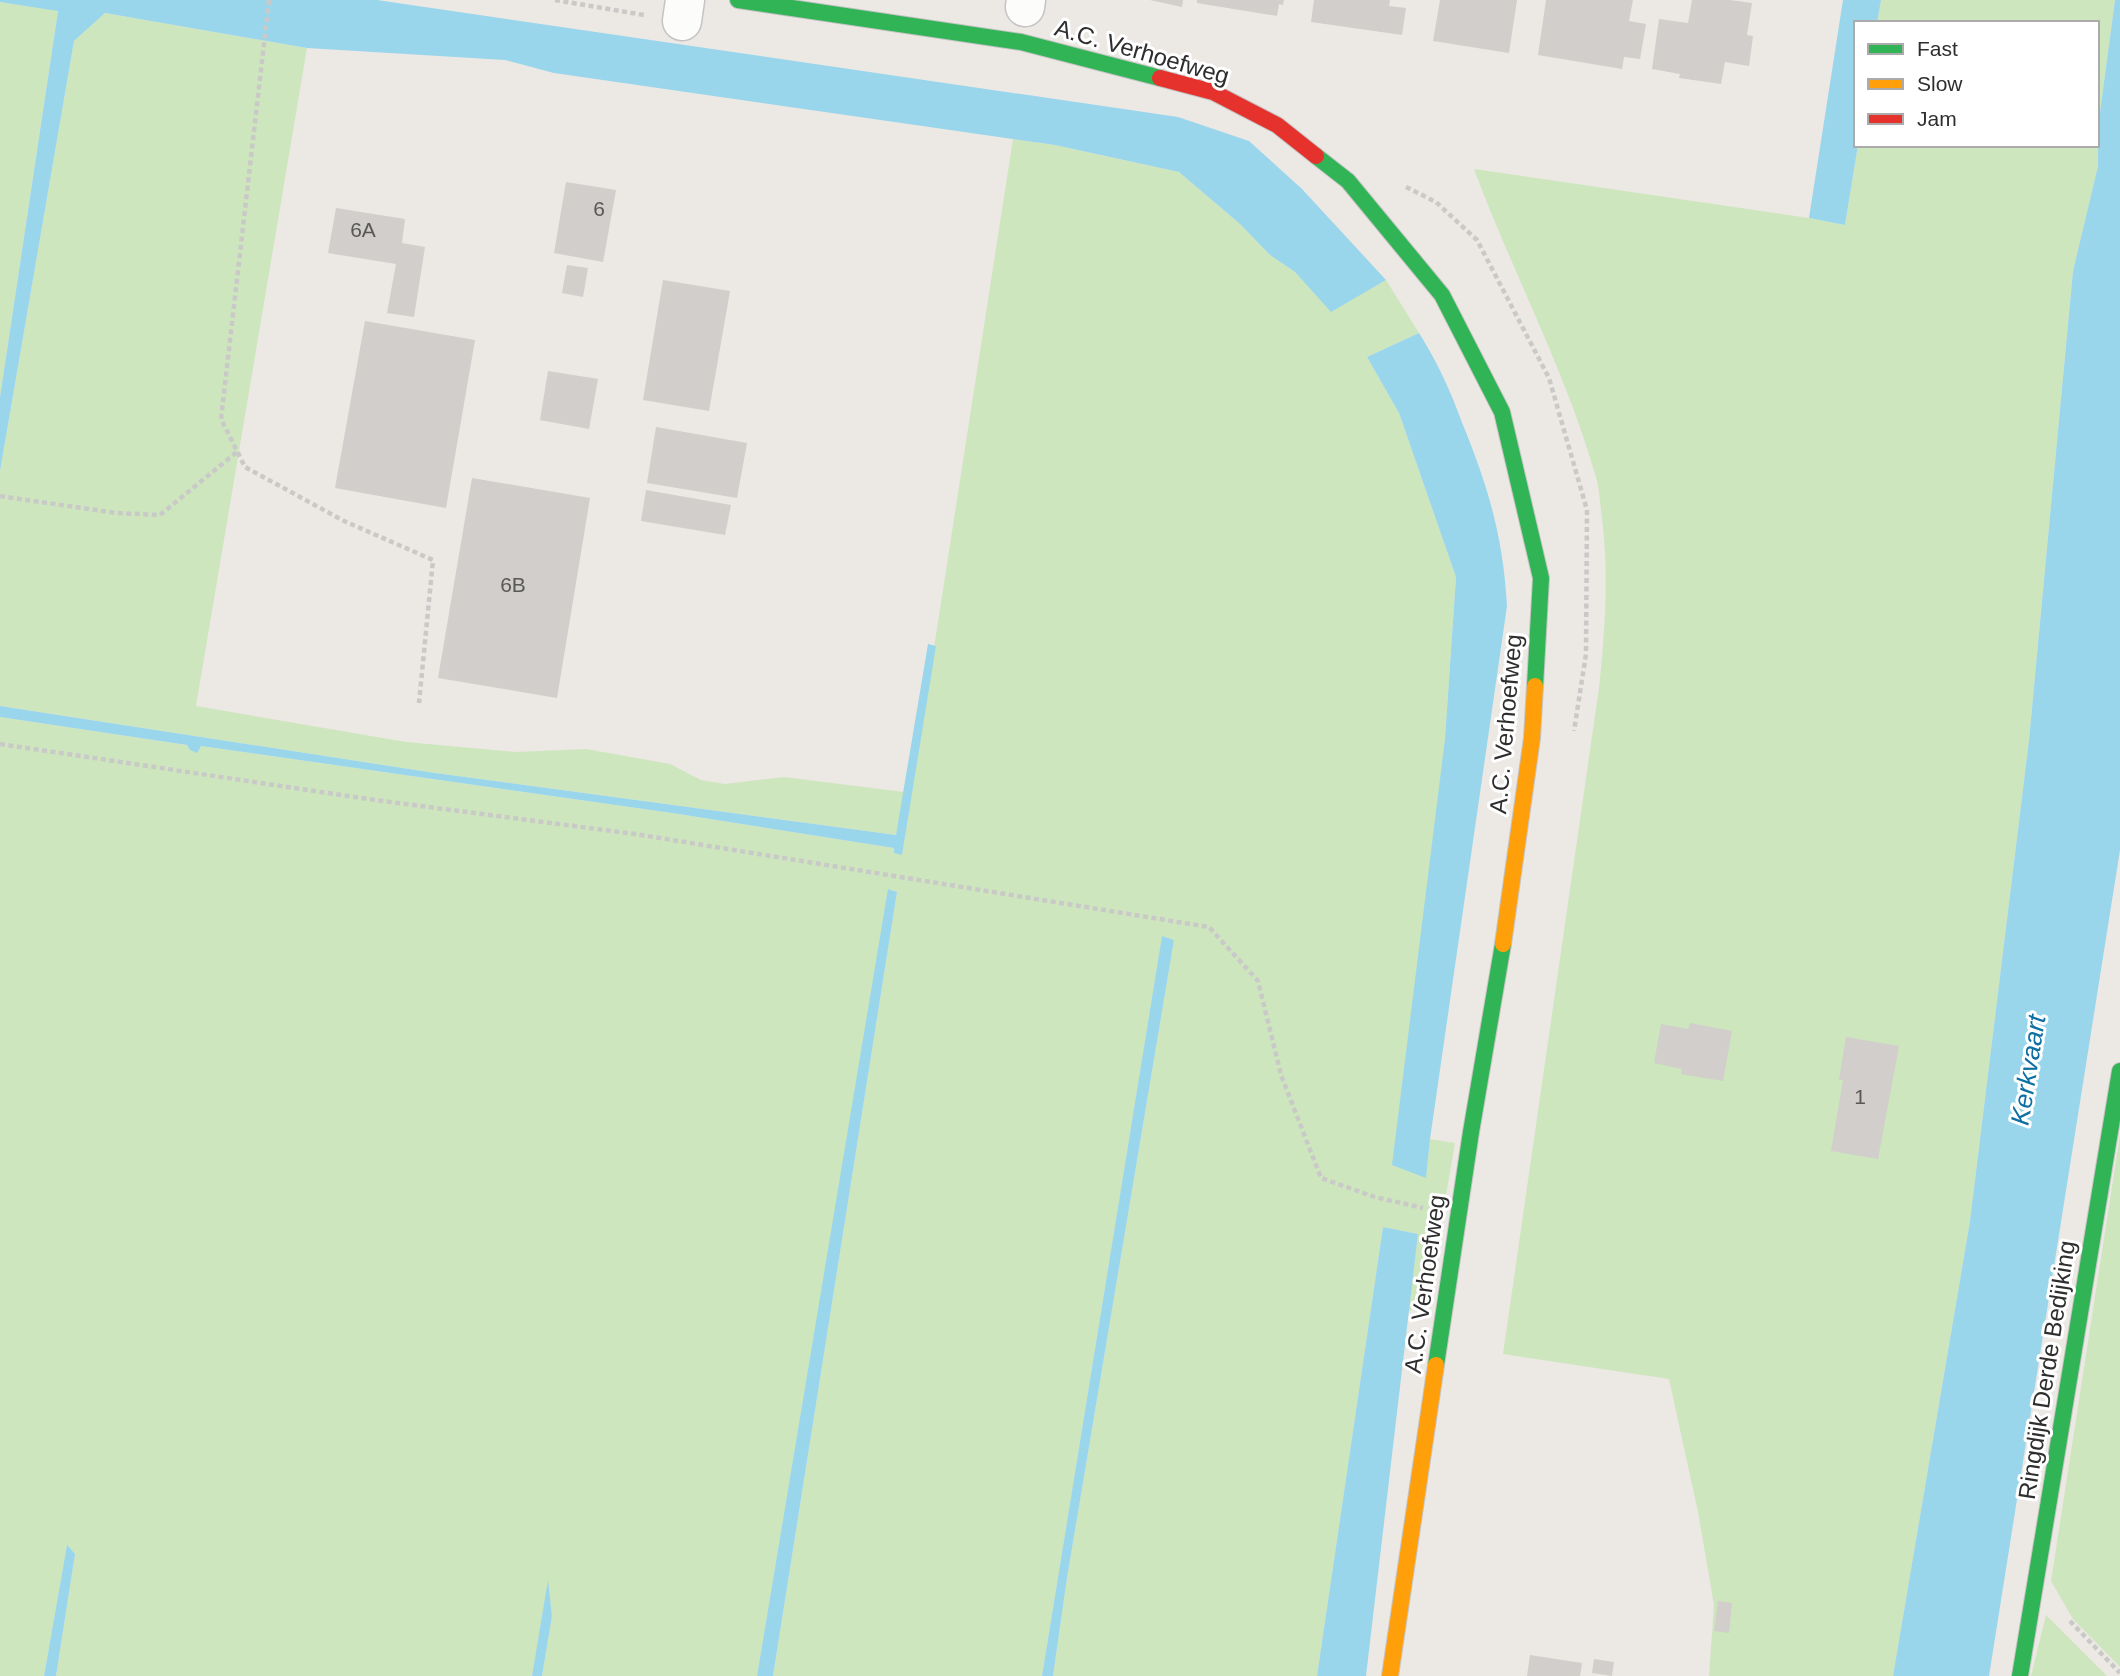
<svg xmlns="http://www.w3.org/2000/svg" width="2120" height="1676" viewBox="0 0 2120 1676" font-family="Arial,sans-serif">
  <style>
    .green { fill: #cee6be }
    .water { fill: #99d6ec }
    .building { fill: #d1cecb }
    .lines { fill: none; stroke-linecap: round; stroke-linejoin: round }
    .street-casing { stroke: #c5c4c5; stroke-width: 41 }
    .fast-casing { stroke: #c5c4c5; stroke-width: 18 }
    .slow-casing { stroke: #c5c4c5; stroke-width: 18 }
    .jam-casing { stroke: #c5c4c5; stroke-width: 18 }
    .path { stroke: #c9c9c8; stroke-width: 4.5; stroke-dasharray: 5 3.5; stroke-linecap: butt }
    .street { stroke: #fcfcfb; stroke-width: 38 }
    .fast { stroke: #30b455; stroke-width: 16 }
    .slow { stroke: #ff9f0a; stroke-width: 16 }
    .jam { stroke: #e5322d; stroke-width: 16 }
    .labels { text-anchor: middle; stroke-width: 6; stroke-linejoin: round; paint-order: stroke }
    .number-label { font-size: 21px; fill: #585857 }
    .street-label { font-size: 24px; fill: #2e2e2e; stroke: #fff }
    .water-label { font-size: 26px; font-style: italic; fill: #0d6fa3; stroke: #fff }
  </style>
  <rect width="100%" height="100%" fill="#ece8e4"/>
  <g class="green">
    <path d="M 1881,0 L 2115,0 L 2098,127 L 2098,166 L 2073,271 L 2029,740 L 1970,1221 L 1893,1676 L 1709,1676 L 1714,1605 L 1698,1512 L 1669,1379 L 1503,1354 L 1599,688 C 1605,632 1609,575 1602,518 C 1600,506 1600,493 1597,481 C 1567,373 1513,274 1474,169 L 1809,218 L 1845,225 L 1858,145 L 2097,145 L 2097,23 L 1877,23 Z"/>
    <polygon points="0,2 58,10 0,397"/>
    <polygon points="105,13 307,48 196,706 406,742 516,752 586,749 670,764 701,780 725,784 784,777 904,792 896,835 435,773 0,706 0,471 74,41"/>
    <polygon points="1013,139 1055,145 1179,172 1240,224 1270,255 1295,272 1331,311 1386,280 1419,333 1367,357 1399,413 1456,577 1445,739 1426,1177 1430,1139 1455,1143 1428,1298 1408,1312 1418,1234 1383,1227 1317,1676 1053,1676 1067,1578 1174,940 1162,937 1042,1676 773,1676 897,892 889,889 757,1676 542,1676 552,1616 548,1583 532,1676 56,1676 75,1554 67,1546 44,1676 0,1676 0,717 187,745 190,750 201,746 672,813 895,848 902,854"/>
    <polygon points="2120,1135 2120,1667 2073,1619 2051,1581"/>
    <polygon points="2046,1615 2107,1676 2031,1676"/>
  </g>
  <g class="water">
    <polygon points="0,0 377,0 1178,117 1249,141 1302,189 1386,280 1331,312 1295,272 1270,255 1240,224 1179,172 1055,145 554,73 505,60 307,48 105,13 74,41 0,471 0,397 58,11 0,2"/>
    <polygon points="1843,0 1881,0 1877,23 1856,23 1856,145 1858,145 1845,225 1809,218"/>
    <polygon points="2115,0 2120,0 2120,850 1989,1676 1893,1676 1970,1221 2029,740 2073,271 2098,166 2098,127"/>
    <path d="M 1419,333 C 1439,365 1450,390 1463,425 C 1489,489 1503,537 1507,606 L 1430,1139 L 1426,1178 L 1392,1165 L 1445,739 L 1456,577 L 1399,413 L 1367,357 Z"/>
    <polygon points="928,644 936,646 902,855 894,853 894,848 672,813 201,746 197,753 190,750 187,745 0,717 0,706 435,773 896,835"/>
    <polygon points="888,889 897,892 773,1676 757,1676"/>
    <polygon points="1162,936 1174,940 1067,1578 1053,1676 1042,1676"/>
    <polygon points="1383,1227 1418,1234 1366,1676 1317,1676"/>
    <polygon points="67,1545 75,1554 56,1676 44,1676"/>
    <polygon points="548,1580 552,1616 542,1676 532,1676"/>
  </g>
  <g class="building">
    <polygon points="1150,0 1183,0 1182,7"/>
    <polygon points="1197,0 1284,0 1283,5 1279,4 1277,16 1197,3"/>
    <polygon points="1314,0 1390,0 1389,6 1406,8 1402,35 1311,22"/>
    <polygon points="1440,0 1517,0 1509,53 1433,41"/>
    <polygon points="1546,0 1633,0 1629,21 1646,24 1640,59 1624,57 1622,69 1538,55"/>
    <polygon points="1692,0 1730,0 1752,3 1747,35 1753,36 1749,66 1725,62 1721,84 1679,78 1680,74 1652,69 1659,19 1688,23"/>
    <polygon points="566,182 616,190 603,262 554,253"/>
    <polygon points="336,208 405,219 402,243 425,247 414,317 387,313 396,264 328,253"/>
    <polygon points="567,265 588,268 583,297 562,293"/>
    <polygon points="663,280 730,291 709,411 643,400"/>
    <polygon points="365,321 475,340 446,508 335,488"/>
    <polygon points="548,371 598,379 589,429 540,420"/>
    <polygon points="656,427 747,443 737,498 647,483"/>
    <polygon points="472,478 590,498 557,698 438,678"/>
    <polygon points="646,490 731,505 725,535 641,521"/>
    <polygon points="1690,1023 1732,1031 1723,1081 1681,1074 1682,1069 1654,1063 1661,1024 1688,1029"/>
    <polygon points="1846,1037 1899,1046 1878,1159 1831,1151 1843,1080 1839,1080"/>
    <polygon points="1718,1601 1732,1603 1729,1633 1714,1631"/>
    <polygon points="1530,1655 1582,1663 1580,1676 1527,1676"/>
    <polygon points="1594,1659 1614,1662 1612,1676 1592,1673"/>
  </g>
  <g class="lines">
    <g class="street-casing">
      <g id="street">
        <polyline points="1025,7 1026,0"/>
        <polyline points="682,21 685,0"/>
      </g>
    </g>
    <g class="fast-casing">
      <g id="fast">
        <polyline points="738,0 1021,42 1160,78"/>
        <polyline points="1316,156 1348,181 1442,295 1502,412 1541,578 1535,686"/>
        <polyline points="1436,1365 1471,1132 1503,944"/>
        <polyline points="2020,1676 2120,1071"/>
      </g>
    </g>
    <g class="slow-casing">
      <g id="slow">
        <polyline points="1503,944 1532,738 1535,686"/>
        <polyline points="1390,1676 1436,1365"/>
      </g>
    </g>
    <g class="jam-casing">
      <polyline id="jam" points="1160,78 1213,92 1277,125 1316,156"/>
    </g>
    <g class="path">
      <polyline points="269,0 221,419 245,467 344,521 433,560 419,703"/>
      <polyline points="555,0 644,15"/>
      <polyline points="1406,187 1436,202 1477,240 1549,378 1587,510 1586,654 1574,731"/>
      <polyline points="0,496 116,513 160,515 238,451"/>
      <polyline points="0,744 375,800 635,834 1209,927 1258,981 1281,1075 1321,1178 1375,1197 1423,1208"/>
      <polyline points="2070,1621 2120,1673"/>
    </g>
    <use href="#street" class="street"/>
    <use href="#fast" class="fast"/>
    <use href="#slow" class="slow"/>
    <use href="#jam" class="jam"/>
  </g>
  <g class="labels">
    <g class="number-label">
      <text x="599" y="216">6</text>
      <text x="363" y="237">6A</text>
      <text x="513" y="592">6B</text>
      <text x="1860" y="1104">1</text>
    </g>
    <g class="street-label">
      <text transform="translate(1142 52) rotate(16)" y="8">A.C. Verhoefweg</text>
      <text transform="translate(1506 724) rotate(-85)" y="8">A.C. Verhoefweg</text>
      <text transform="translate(1425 1284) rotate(-82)" y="8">A.C. Verhoefweg</text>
      <text transform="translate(2047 1370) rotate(-81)" y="8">Ringdijk Derde Bedijking</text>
    </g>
    <g class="water-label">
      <text transform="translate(2028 1070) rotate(-81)" y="9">Kerkvaart</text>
    </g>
  </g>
  <rect x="1854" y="21" width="245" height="126" fill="#ffffff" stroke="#ababab" stroke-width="2"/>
  <rect x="1868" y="44" width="35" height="10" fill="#30b455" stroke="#ababab" stroke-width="2"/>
  <text x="1917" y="56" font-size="21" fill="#2e2e2e">Fast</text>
  <rect x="1868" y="79" width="35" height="10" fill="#ff9f0a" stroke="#ababab" stroke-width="2"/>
  <text x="1917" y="91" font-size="21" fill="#2e2e2e">Slow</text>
  <rect x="1868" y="114" width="35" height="10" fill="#e5322d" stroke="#ababab" stroke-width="2"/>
  <text x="1917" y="126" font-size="21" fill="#2e2e2e">Jam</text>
</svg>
